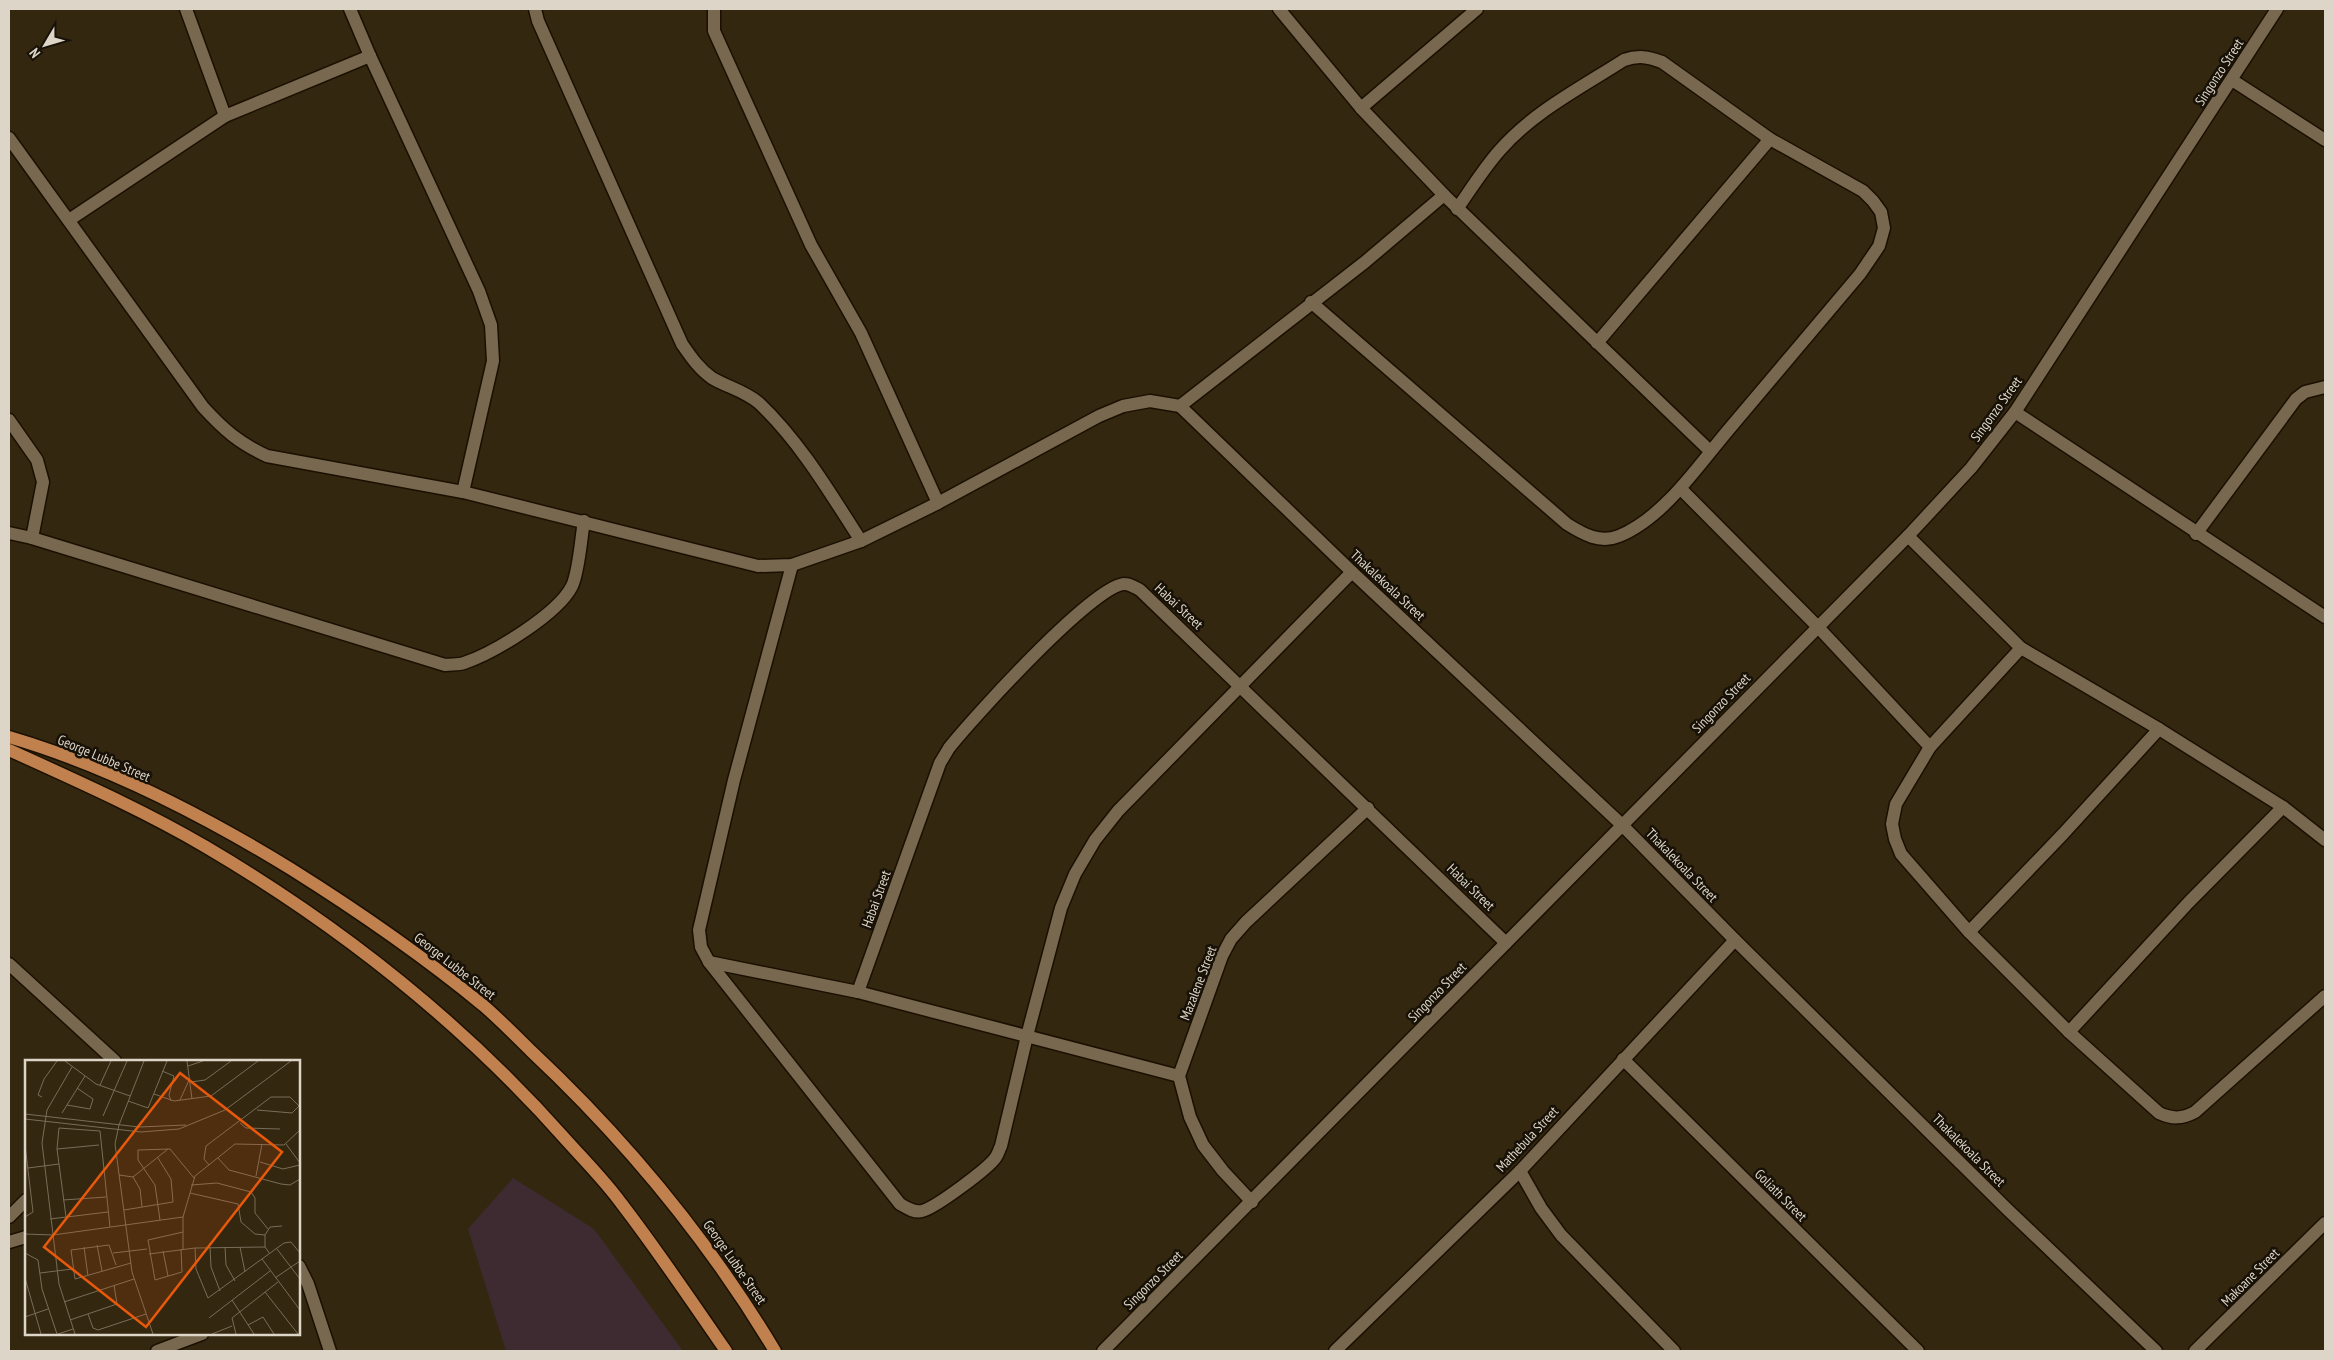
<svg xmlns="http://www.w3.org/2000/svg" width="2334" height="1360" viewBox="0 0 2334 1360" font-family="'PT Sans Narrow',sans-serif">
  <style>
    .commercial { fill: #3e2b31 }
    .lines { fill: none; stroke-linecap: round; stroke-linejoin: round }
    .minor-casing { stroke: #1b1000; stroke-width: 15 }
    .major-casing { stroke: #1b1000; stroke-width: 15 }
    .minor { stroke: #77684f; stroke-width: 12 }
    .major { stroke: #c0814e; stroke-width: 12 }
    .labels { text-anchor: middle; stroke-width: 5; stroke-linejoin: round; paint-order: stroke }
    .street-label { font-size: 14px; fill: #ddd5c7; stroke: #171107 }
    .inset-road { fill: none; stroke: #786d59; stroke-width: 1 }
    .view { fill: #e8590c; fill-opacity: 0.15; stroke: #e8590c; stroke-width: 2.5 }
    .inset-edge { fill: none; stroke: #ddd5c7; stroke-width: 2.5 }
  </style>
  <rect width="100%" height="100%" fill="#342710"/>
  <polygon class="commercial" points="513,1178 594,1229 683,1351 506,1351 468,1229"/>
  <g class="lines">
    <g class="minor-casing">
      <g id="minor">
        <polyline points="186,9 225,116"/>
        <polyline points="350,9 370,56 479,291 491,325 493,361 463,492"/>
        <path d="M 535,9 L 538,21 L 682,344 C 691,357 699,369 712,378 C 727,387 745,391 759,403 C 801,443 830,493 861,541"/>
        <polyline points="714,9 714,31 811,245 861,333 938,503"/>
        <polyline points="1279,9 1361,108 1444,195 1710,451"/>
        <polyline points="2232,80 2325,140"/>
        <polyline points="1361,108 1477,9"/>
        <path d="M 9,138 L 203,407 C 224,430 239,443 267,456 L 463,492 L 758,566 L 792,565 L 861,541 L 938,503 L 1099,416 L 1123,406 L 1150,401 L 1180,406 L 1365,262 L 1444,195"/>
        <polyline points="69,220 225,116 370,56"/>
        <path d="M 1311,302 L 1567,524 C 1583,534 1600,544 1619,536 C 1664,518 1700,463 1730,428 C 1773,377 1817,325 1860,274 L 1879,246 L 1884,228 L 1881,212 L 1873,201 L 1863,191 L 1770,139 L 1662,62 C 1648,57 1639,55 1624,60 C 1582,87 1533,112 1500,150 C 1484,168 1471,189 1457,209"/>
        <polyline points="1597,343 1770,139"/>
        <polyline points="1180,406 1352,572 1622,825 1735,940 2007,1209 2156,1351"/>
        <polyline points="2015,412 2325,617"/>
        <polyline points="9,420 37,460 43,482 32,538"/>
        <polyline points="1681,489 1817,626 1930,747"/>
        <path d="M 9,533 L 32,538 L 445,665 C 451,664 458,665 464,663 C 494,653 558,614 572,586 C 579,571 581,538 584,521"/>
        <polyline points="2196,534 2296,399 2305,392 2325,387"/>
        <polyline points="1908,536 2021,648 2159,729 2283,807 2325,840"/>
        <path d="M 792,565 L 734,780 L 699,930 L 701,947 L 709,962 L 900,1204 C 907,1208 914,1213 922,1211 C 935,1208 989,1168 996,1157 C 998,1154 999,1150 1001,1146 L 1027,1036 L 1061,908 L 1075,874 L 1095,840 L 1118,811 L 1352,572"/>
        <path d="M 2021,648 L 1930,747 L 1896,804 L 1892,824 L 1895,839 L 1901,854 L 1969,932 L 2069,1032 L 2159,1113 C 2172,1119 2182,1119 2195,1112 L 2325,996"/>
        <polyline points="1969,932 2063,834 2159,729"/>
        <polyline points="709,962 858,992 1179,1076"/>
        <polyline points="9,964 115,1061"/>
        <path d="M 858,992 L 940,763 L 949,748 C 972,719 1095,583 1125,584 C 1130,584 1136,588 1140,590 L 1506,943"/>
        <polyline points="2069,1032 2189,902 2283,807"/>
        <polyline points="1623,1059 1918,1351"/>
        <polyline points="1520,1171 1541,1208 1561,1235 1674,1351"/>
        <polyline points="1252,1202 1223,1171 1203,1145 1190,1117 1179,1076 1222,956 1231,939 1246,922 1368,808"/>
        <polyline points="9,1217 26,1200"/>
        <polyline points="9,1242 26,1237"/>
        <polyline points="299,1266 308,1284 330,1351"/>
        <polyline points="157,1351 202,1334"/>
        <polyline points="1103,1351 1908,536 1971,468 2015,412 2277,9"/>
        <polyline points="1335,1351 1520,1171 1735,940"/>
        <polyline points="2195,1351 2325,1223"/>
      </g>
    </g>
    <g class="major-casing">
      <g id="major">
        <path d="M 9,737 C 108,766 203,815 291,869 C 358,911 423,956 484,1006 C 500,1020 516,1036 531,1051 C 626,1140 709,1241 775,1351"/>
        <path d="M 9,750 C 75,780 143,810 206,847 C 342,927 463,1023 568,1142 C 586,1162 605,1181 621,1203 C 658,1251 692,1302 726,1351"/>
      </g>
    </g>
    <use href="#minor" class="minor"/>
    <use href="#major" class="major"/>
  </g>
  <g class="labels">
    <g class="street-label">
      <text transform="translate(2219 72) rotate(-57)" y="5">Singonzo Street</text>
      <text transform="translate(1996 409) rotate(-54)" y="5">Singonzo Street</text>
      <text transform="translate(1388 585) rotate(43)" y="5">Thakalekoala Street</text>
      <text transform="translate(1179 606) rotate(43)" y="5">Habai Street</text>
      <text transform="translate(1721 703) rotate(-46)" y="5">Singonzo Street</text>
      <text transform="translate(104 758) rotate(23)" y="5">George Lubbe Street</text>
      <text transform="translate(1682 865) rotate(46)" y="5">Thakalekoala Street</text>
      <text transform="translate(1471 887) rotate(44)" y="5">Habai Street</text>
      <text transform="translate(876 899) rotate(-70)" y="5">Habai Street</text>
      <text transform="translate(455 966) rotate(38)" y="5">George Lubbe Street</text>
      <text transform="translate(1198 983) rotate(-69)" y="5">Mazalene Street</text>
      <text transform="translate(1437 992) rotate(-46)" y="5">Singonzo Street</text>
      <text transform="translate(1527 1139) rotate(-47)" y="5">Mathebula Street</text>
      <text transform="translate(1969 1150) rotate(45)" y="5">Thakalekoala Street</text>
      <text transform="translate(1781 1195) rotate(45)" y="5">Goliath Street</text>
      <text transform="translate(735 1262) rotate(55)" y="5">George Lubbe Street</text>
      <text transform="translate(2250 1277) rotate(-45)" y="5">Makoane Street</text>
      <text transform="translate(1153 1280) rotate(-45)" y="5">Singonzo Street</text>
    </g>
  </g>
  <g transform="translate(25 1060)">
    <rect width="275" height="275" fill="#342710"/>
    <path class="inset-road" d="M 40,1 L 71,24 L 105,36M 119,1 L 94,65 L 90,84 L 107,212 L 128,274M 162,1 L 167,39M 163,6 L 178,1M 47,7 L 22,50 L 17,83 L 34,224 L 50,274M 137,11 L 149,16 L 144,35 L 146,41M 166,22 L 180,20 L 206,1M 75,25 L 86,1M 129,34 L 149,41 L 186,36 L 233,1M 17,37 L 13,35 L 19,19 L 32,1M 155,40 L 165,18M 103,41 L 123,48 L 142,1M 42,45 L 65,49 L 68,39 L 52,28M 232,50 L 267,53 L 274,46M 37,53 L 60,16M 0,54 L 114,67 L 161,65M 78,56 L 102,1M 0,59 L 116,72 L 154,69 L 200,50 L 266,1M 215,63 L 221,68 L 255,69M 261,84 L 275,103M 0,85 L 8,152 L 0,157M 32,89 L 74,85M 193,98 L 204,110 L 256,124 L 265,125 L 275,119M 235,102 L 258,109 L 275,105M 184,105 L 179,99 L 181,86 L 246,37 L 265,37 L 275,47M 3,108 L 34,104M 94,115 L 108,117 L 115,129 L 117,147M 231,116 L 237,84M 108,117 L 143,89M 166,125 L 192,123 L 226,132 L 230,138 L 230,153 L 243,169M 165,133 L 213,144 L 216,162 L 230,174 L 240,175M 38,140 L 81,137M 99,150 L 148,142 L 146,119 L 133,98M 41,157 L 32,89 L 34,68 L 75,71 L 85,167M 25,159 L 83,152M 135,160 L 130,125 L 113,100 L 113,90 L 145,89 L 169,118M 0,174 L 28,175 L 158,157M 72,185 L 77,211M 59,187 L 63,216M 185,187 L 186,207 L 195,231M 200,187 L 201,205 L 210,221M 215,187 L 220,212M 170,188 L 171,209 L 183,238 L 259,183 L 266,182 L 275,193M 156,189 L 157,212 L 130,220 L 123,180 L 158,172M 158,189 L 158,157 L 170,116 L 210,84 L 259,85 L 275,70M 252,189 L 275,219M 138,191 L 143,216M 0,193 L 13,200 L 17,229 L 32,274M 88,193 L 122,189M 124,194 L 170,188 L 240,187M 245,194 L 240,187 L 240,175 L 245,167 L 257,166M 237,199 L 275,250M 91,205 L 84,185 L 46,190 L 50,219 L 106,203M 15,213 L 47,209M 0,218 L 16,274M 250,218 L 275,201M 240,232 L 273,274M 207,240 L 229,274M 39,242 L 109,219M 63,254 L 68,268 L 73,270 L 121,254M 0,257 L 23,249M 184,258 L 245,211M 45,260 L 92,244 L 89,225M 223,265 L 238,257 L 249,274M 33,274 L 48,269M 187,274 L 207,266M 211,274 L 207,258 L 253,222"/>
    <path class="view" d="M 155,13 L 257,92 L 121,267 L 19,187 Z"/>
    <rect width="275" height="275" class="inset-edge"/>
  </g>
  <rect width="2334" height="1360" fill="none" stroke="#ddd5c7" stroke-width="20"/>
  <g transform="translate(45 45) rotate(232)" stroke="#171107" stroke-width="4" paint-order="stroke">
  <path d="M0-4L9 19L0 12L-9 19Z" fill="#ddd5c7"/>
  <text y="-8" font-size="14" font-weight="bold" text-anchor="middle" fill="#ddd5c7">N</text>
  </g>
</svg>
